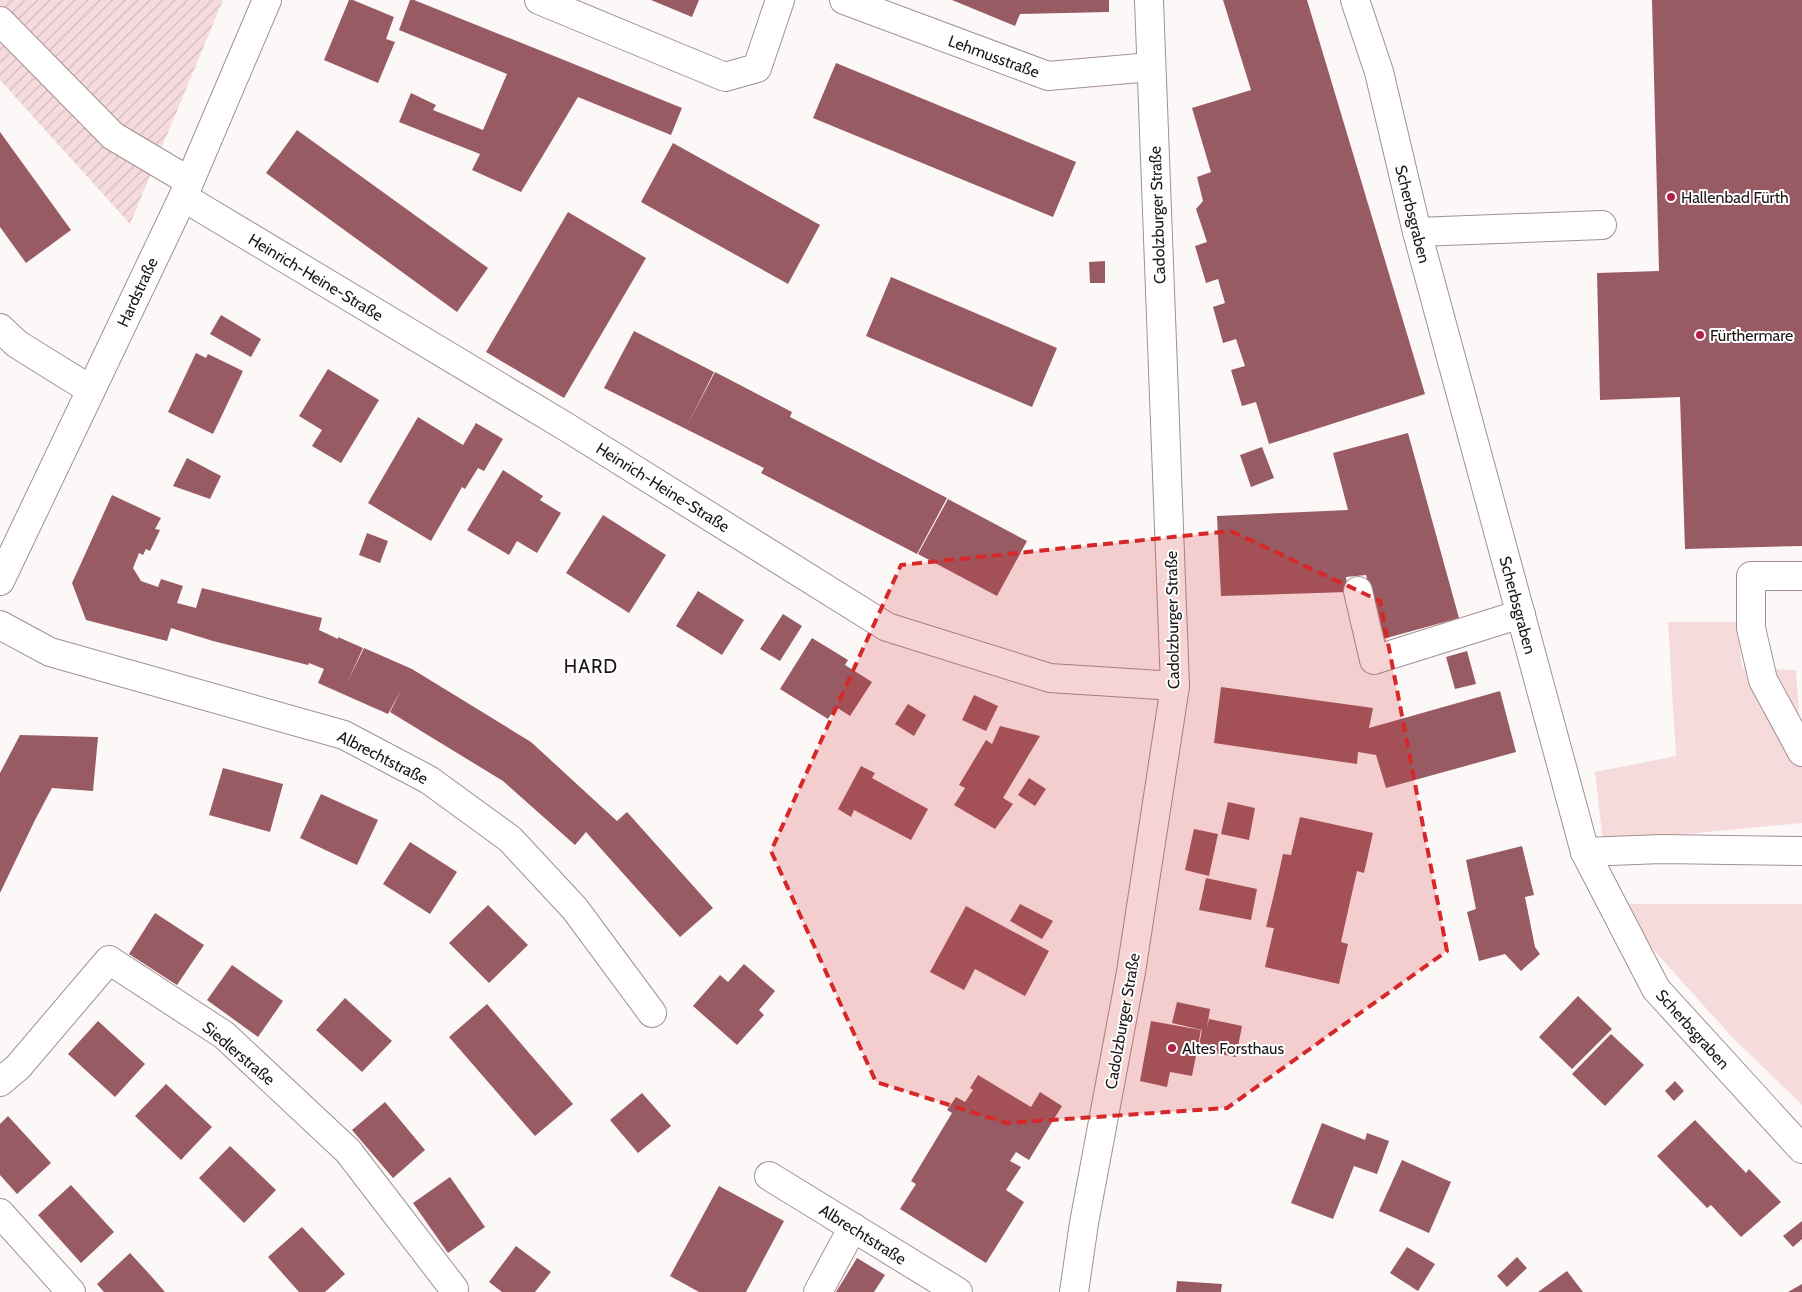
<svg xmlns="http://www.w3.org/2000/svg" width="1802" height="1292" viewBox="0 0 1802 1292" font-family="Cabin,sans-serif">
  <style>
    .grass { fill: #f6dbdd }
    .garden { fill: url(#garden-furrows) }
    .building { fill: #985a63 }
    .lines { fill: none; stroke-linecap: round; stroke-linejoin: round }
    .minor-casing { stroke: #a29091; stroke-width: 30 }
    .minor { stroke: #fff; stroke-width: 28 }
    .marked { fill: #d62828; fill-opacity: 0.2; stroke: #d62828; stroke-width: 4; stroke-dasharray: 10 6; stroke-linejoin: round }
    .poi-dot { fill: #b2204a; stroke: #fff; stroke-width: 2 }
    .labels { text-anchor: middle; stroke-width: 4; stroke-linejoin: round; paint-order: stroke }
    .street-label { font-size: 16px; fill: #1d1617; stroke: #fff }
    .poi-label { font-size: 16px; fill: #1d1617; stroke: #fff; text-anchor: start }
    .quarter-label { font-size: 19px; letter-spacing: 1px; fill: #1d1617; stroke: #fff }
  </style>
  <defs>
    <pattern id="garden-furrows" width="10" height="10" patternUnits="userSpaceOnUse" patternTransform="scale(1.25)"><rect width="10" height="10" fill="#f6dbdd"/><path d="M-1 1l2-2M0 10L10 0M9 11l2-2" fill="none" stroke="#d2bbbd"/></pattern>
  </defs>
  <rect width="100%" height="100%" fill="#fcf8f8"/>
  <g class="grass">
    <polygon points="1668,622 1738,622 1742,668 1796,670 1802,755 1802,823 1603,842 1595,772 1676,756"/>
    <polygon points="1629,904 1802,904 1802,1105 1730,1035 1643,938"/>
  </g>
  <polygon class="garden" points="0,0 223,0 130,224 0,80"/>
  <g class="building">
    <polygon points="349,0 353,0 394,17 386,39 395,42 378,83 324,60"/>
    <polygon points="410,0 414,0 564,60 682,108 671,135 578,97 521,192 472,170 480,154 399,122 411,93 436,105 433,110 483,130 507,74 399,30"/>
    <polygon points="651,0 699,0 692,17"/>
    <polygon points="952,0 1109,0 1109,12 1020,14 1015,26"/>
    <polygon points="1223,0 1307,0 1425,394 1269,444 1256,402 1242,406 1231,370 1245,366 1236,339 1223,343 1213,307 1225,303 1218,279 1206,283 1195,246 1207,242 1196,209 1203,201 1197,177 1211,172 1192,108 1251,90"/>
    <polygon points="1652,0 1802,0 1802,546 1685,549 1680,397 1600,400 1597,273 1659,271"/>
    <polygon points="836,63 1076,162 1053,217 813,118"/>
    <polygon points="297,130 488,268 457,312 266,173"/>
    <polygon points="0,132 71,230 26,263 0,227"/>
    <polygon points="673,143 820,225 788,284 641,202"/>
    <polygon points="568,212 646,258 564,398 486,352"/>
    <polygon points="1105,261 1105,283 1090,283 1089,262"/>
    <polygon points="891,277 1057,348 1032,407 866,336"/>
    <polygon points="221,315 261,339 251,357 210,334"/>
    <polygon points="634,331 714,372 688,424 715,372 792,412 790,417 947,498 917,554 761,473 764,468 604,388"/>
    <polygon points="196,353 206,358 208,354 243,371 213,434 168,412"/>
    <polygon points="328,369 379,400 341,463 312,446 322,430 299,416"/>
    <polygon points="418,417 463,445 476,423 503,439 484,471 478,468 465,489 462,487 431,541 368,503"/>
    <polygon points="1408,433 1459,618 1383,639 1366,575 1346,577 1348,592 1221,596 1217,516 1348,510 1333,453"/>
    <polygon points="1262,447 1274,478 1251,487 1240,455"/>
    <polygon points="187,458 221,476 210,499 173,486"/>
    <polygon points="503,470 543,496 540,500 561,513 537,553 517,541 509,555 467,530"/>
    <polygon points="112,495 161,518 155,529 160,530 150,551 146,549 143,555 139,553 133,568 141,581 158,587 161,579 183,586 177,603 196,608 202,588 322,618 319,630 338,639 338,637 363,648 346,685 364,648 412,669 531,742 617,821 627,812 713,908 680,937 586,832 575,845 503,781 390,712 402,688 388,714 318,683 324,669 309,663 308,665 213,641 171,628 167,641 86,620 72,583"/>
    <polygon points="948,499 1027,541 997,596 918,554"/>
    <polygon points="603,515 666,555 629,613 566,573"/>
    <polygon points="367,533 388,541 380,563 359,555"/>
    <polygon points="698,591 744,620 722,655 676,626"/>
    <polygon points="783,614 802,626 780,661 760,649"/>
    <polygon points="812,638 848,660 845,665 872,682 850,716 836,707 828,719 780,689"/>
    <polygon points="1467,651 1476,684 1455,689 1446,657"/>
    <polygon points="1221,687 1373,708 1369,728 1500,691 1516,752 1386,788 1376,755 1358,752 1357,764 1214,743"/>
    <polygon points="974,695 998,706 986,731 962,720"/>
    <polygon points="908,704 926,715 914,736 895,724"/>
    <polygon points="1000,726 1040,736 1003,798 1013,804 995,829 954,805 965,788 959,785 986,740 992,744"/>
    <polygon points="20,735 98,737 93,791 52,788 35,820 0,893 0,773"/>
    <polygon points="861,766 875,773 872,778 928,809 911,840 854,810 851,817 838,809"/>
    <polygon points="223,768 283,784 270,832 209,815"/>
    <polygon points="1029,778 1046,789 1035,806 1018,795"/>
    <polygon points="321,794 378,820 357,865 300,838"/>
    <polygon points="1228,802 1255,808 1249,840 1221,834"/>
    <polygon points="1300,817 1373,833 1364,873 1357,871 1341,942 1348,944 1339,984 1265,967 1274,928 1266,927 1275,890 1283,854 1291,855"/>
    <polygon points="1194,829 1218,834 1209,876 1185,870"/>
    <polygon points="410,842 457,872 430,914 383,884"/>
    <polygon points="1522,846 1534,895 1525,897 1535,947 1540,954 1521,971 1505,954 1479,961 1467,912 1476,909 1466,860"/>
    <polygon points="1206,878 1257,889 1251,920 1199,910"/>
    <polygon points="1020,904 1053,921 1042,939 1010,921"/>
    <polygon points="488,905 528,945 489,983 449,943"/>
    <polygon points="966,906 1049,951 1025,996 975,969 964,990 930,972"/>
    <polygon points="155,913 204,945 177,985 129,954"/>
    <polygon points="744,964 775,991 759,1010 764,1015 737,1045 693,1006 720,975 728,982"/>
    <polygon points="232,965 283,1001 258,1037 207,1000"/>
    <polygon points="1578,996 1612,1029 1572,1069 1539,1037"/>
    <polygon points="345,998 392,1041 362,1072 316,1030"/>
    <polygon points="1177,1002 1210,1009 1207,1027 1209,1019 1242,1026 1236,1057 1198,1050 1202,1030 1172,1023"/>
    <polygon points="487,1004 573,1104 535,1136 449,1037"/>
    <polygon points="98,1021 145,1064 115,1097 68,1054"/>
    <polygon points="1151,1021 1201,1030 1192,1076 1170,1072 1167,1087 1140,1081"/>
    <polygon points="1611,1034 1644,1065 1605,1106 1572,1074"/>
    <polygon points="978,1075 1031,1107 1040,1092 1062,1106 1029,1160 1016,1152 1010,1161 1021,1167 1006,1190 1024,1202 986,1263 900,1209 916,1184 911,1181 952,1113 947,1110 956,1097 965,1102 973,1090 970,1088"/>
    <polygon points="1675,1081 1684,1091 1674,1101 1665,1091"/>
    <polygon points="166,1084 212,1127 181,1160 135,1116"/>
    <polygon points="642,1093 671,1126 638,1153 610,1120"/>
    <polygon points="385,1102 425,1150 393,1178 352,1130"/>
    <polygon points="8,1116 51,1163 17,1194 0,1175 0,1124"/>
    <polygon points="1695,1120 1746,1173 1749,1169 1781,1202 1741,1237 1711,1205 1707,1208 1657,1156"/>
    <polygon points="1322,1123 1365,1140 1367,1133 1389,1141 1377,1174 1354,1166 1333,1219 1291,1203"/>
    <polygon points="230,1146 276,1190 244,1223 199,1178"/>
    <polygon points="1402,1160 1451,1182 1429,1233 1379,1211"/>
    <polygon points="450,1177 485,1227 448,1253 413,1203"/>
    <polygon points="71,1185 114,1232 81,1263 38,1215"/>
    <polygon points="719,1186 784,1221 746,1292 699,1292 670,1276"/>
    <polygon points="1802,1221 1802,1239 1793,1247 1783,1236"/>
    <polygon points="302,1227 345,1274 325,1292 299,1292 268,1257"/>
    <polygon points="516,1246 551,1272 535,1292 502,1292 489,1282"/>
    <polygon points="1407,1247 1435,1264 1418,1291 1390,1273"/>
    <polygon points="130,1253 152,1277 165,1292 104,1292 97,1284"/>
    <polygon points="1517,1257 1527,1268 1507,1287 1497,1276"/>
    <polygon points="857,1258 885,1275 874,1292 836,1292"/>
    <polygon points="1567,1271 1583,1292 1538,1292"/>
    <polygon points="1177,1281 1222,1284 1221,1292 1176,1292"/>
    <polygon points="1802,1284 1802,1292 1788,1292"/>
  </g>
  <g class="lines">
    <g class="minor-casing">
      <g id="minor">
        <polyline points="539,0 725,77 757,68 780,0"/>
        <polyline points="844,0 1048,76 1151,67"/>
        <polyline points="1355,0 1379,72 1417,232 1585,852 1656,989 1802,1149"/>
        <polyline points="0,21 113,136 189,181"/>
        <polyline points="183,197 568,428 887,627 1050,678 1175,686"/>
        <polyline points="1417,232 1602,225"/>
        <polyline points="0,328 17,344 91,390"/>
        <polyline points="1802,576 1751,576 1751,628 1763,680 1802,752"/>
        <polyline points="0,581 183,197 267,0"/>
        <polyline points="1358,591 1374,660 1521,614"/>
        <polyline points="0,625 50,652 344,735 429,780 510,839 575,909 652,1013"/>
        <polyline points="1585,852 1661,849 1802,851"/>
        <polyline points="0,1082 18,1067 109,960 224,1035 348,1151 454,1289 453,1292"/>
        <polyline points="769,1176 958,1292"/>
        <polyline points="0,1213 71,1292"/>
        <polyline points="818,1292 853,1227"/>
        <polyline points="1074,1292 1084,1223 1131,972 1175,686 1149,0"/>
      </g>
    </g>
    <use href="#minor" class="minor"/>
  </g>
  <path class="marked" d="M 1231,531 L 1380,601 L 1447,951 L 1227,1108 L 1007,1123 L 876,1082 L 771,851 L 901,565 Z"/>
  <g class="poi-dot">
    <circle cx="1671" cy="197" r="5"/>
    <circle cx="1700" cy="335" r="5"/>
    <circle cx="1172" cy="1048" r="5"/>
  </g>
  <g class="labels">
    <g class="street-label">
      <text transform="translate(994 56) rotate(20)" y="6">Lehmusstraße</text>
      <text transform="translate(1413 214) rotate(76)" y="6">Scherbsgraben</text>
      <text transform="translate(1157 215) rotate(-92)" y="6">Cadolzburger Straße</text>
      <text transform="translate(316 277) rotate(31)" y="6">Heinrich-Heine-Straße</text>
      <text transform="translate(137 292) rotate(-65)" y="6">Hardstraße</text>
      <text transform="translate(663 487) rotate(32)" y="6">Heinrich-Heine-Straße</text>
      <text transform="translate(1518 605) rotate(75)" y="6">Scherbsgraben</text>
      <text transform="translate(1172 620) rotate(-91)" y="6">Cadolzburger Straße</text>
      <text transform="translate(383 757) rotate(27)" y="6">Albrechtstraße</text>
      <text transform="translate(1122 1021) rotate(-80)" y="6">Cadolzburger Straße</text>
      <text transform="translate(1693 1029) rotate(48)" y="6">Scherbsgraben</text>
      <text transform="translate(239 1053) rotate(40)" y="6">Siedlerstraße</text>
      <text transform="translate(863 1234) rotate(32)" y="6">Albrechtstraße</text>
    </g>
    <g class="poi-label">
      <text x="1681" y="203">Hallenbad Fürth</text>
      <text x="1710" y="341">Fürthermare</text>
      <text x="1182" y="1054">Altes Forsthaus</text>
    </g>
    <g class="quarter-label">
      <text x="591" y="673">HARD</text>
    </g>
  </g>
</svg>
